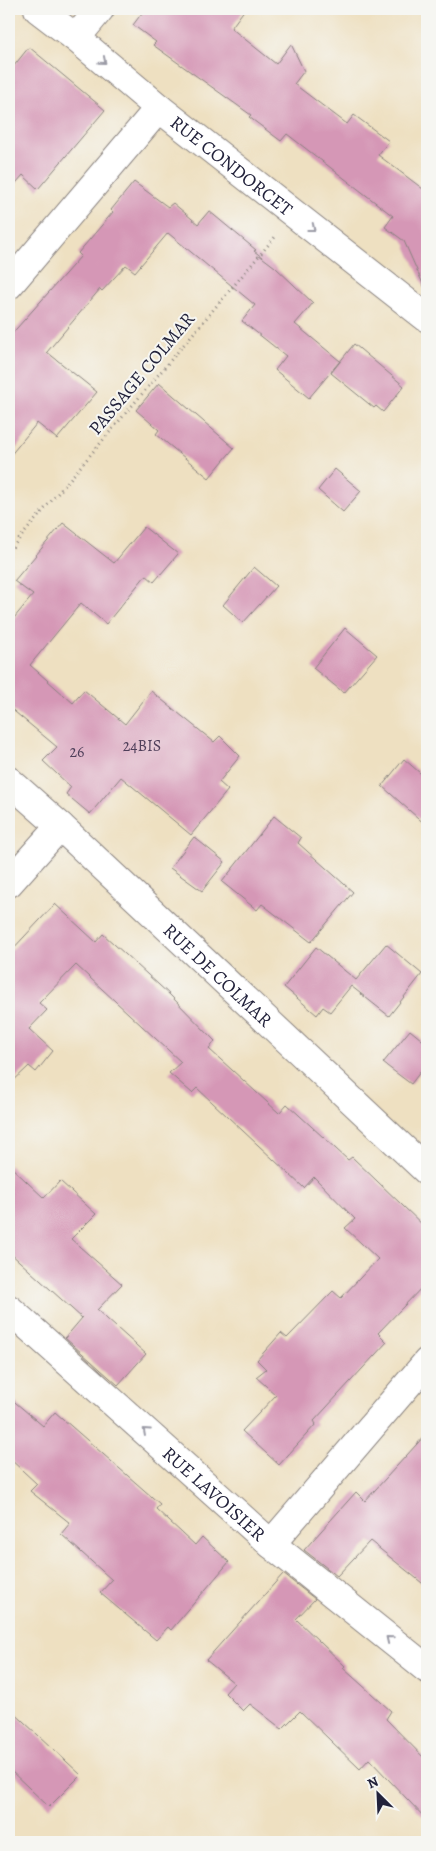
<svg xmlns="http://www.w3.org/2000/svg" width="436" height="1851" viewBox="0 0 436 1851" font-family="Alegreya,serif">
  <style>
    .building { fill: #d597b6 }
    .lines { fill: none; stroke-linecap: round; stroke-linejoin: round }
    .street-casing { stroke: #88817e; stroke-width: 30 }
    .path { stroke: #88817e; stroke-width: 3; stroke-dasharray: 1 4; stroke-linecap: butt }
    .street { stroke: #fff; stroke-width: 28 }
    .oneway { stroke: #9c9ca7 }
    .labels { text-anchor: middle; stroke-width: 4; stroke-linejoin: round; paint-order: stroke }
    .number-label { font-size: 16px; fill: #4f3f5a }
    .street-label { font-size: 19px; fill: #22223b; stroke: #f6f6f2 }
  </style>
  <rect width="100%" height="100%" fill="#f6f6f2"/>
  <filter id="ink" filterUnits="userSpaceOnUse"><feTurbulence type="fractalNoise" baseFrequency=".02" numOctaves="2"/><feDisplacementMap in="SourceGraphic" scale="10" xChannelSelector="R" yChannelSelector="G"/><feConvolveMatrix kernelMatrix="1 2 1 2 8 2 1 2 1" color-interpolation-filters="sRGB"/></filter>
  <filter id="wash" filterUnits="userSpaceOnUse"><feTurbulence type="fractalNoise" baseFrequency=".0096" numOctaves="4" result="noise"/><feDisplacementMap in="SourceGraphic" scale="20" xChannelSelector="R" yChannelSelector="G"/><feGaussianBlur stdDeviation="1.12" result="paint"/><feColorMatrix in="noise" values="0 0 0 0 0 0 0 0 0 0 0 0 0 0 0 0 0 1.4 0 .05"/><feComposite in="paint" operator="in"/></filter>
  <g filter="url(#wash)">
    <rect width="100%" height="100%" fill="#eee0c1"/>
    <g id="blocks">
      <g class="building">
        <polygon points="145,9 245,9 231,28 276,64 291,44 304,71 294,84 347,124 354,115 389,141 378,155 427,192 427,293 404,241 385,227 393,216 287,134 281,141 249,117 251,115 153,45 156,42 133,25"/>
        <polygon points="29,47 105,110 38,189 23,175 9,191 9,72"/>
        <polygon points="134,182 168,207 173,203 198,224 209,211 256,250 254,251 275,267 313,303 295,324 340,361 309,398 275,370 286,356 242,321 255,305 168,233 135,272 126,265 102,291 100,289 47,352 97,392 57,439 37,423 9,457 9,337 81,256 78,253 113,212 111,210"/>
        <polygon points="354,344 404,386 383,412 376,406 374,408 331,373"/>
        <polygon points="159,383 234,448 209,478 156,434 159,430 136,410"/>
        <polygon points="335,469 361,491 343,512 318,490"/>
        <polygon points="63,523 114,563 144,527 178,554 154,582 146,575 106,624 81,603 30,665 73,703 84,690 125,724 151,691 214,742 220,736 240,756 219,782 228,790 191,835 121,777 90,814 66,794 71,787 43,761 57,747 9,707 9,624 33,595 14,581"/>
        <polygon points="254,567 276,586 243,623 223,605"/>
        <polygon points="345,628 377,655 344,693 313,668"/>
        <polygon points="404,759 427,779 427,826 382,786"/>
        <polygon points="274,816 301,838 298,843 353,892 311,942 262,904 257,910 222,882"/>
        <polygon points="194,837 225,862 202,891 170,868"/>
        <polygon points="55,904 96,942 103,934 170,995 215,1041 209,1049 279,1113 287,1104 348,1160 352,1157 427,1229 427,1282 378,1333 387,1342 314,1421 316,1424 279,1465 242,1431 276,1395 256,1377 266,1369 257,1360 281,1333 287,1338 333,1291 341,1298 378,1259 345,1228 355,1219 314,1177 304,1188 197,1088 192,1093 169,1073 181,1062 76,965 39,1003 47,1010 29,1029 53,1051 36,1072 29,1066 9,1085 9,953"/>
        <polygon points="386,944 422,974 389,1016 351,986 330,1012 323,1007 317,1015 284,987 316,947 356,980"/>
        <polygon points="410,1030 427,1044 427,1063 411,1084 383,1063"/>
        <polygon points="9,1165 44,1198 60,1181 96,1214 71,1239 122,1284 97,1310 146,1354 118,1385 65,1338 82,1318 9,1252"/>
        <polygon points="9,1397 43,1426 55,1412 160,1504 156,1509 195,1545 202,1537 229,1562 171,1630 168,1627 156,1640 100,1593 112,1580 61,1534 70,1523 30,1491 37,1484 9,1458"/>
        <polygon points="427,1433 427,1587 370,1541 337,1576 304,1550 356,1492 365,1501"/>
        <polygon points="283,1574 315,1599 296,1619 345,1666 343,1668 391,1711 386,1719 427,1761 427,1820 369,1759 360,1769 300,1711 282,1729 250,1704 243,1711 225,1693 234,1683 206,1660"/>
        <polygon points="9,1708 81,1775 49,1807 9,1769"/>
      </g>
    </g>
  </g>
  <g filter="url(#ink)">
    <use href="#blocks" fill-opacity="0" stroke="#88817e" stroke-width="1"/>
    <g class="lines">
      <g class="street-casing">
        <g id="street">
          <path id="s1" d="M 38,9 L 76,38 L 159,108 L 427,318"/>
          <polyline points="76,38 100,9"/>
          <polyline points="9,285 159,108"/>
          <path id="s2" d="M 9,781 L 60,826 L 427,1171"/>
          <polyline points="9,883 60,826"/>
          <path id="s3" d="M 9,1309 L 271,1544 L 427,1669"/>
          <polyline points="271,1544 427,1362"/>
        </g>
      </g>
      <polyline class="path" points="9,551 275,237"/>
      <use href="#street" class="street"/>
    </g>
    <defs><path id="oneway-chevron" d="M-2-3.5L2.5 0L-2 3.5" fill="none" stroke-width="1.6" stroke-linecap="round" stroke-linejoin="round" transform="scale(1.25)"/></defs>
    <g class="oneway">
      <use href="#oneway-chevron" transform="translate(103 61) rotate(40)"/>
      <use href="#oneway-chevron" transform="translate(312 228) rotate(38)"/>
      <use href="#oneway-chevron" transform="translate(146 1431) rotate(-138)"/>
      <use href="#oneway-chevron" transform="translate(389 1639) rotate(-141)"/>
    </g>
  </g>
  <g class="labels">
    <g class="number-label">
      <text x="142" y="751">24BIS</text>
      <text x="77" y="757">26</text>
    </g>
    <g class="street-label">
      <text dy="7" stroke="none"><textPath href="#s1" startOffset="249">RUE CONDORCET</textPath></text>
      <text transform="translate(141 373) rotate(-50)" y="7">PASSAGE COLMAR</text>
      <text dy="7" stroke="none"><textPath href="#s2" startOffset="285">RUE DE COLMAR</textPath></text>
      <text dy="7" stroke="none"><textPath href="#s3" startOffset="276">RUE LAVOISIER</textPath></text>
    </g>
  </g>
  <rect width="436" height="1851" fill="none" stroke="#f6f6f2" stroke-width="30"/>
  <g transform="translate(378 1794) rotate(336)" stroke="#f6f6f2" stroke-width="4" paint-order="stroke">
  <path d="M0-4L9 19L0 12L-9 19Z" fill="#22223b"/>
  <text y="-8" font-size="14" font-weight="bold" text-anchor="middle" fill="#22223b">N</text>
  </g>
</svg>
